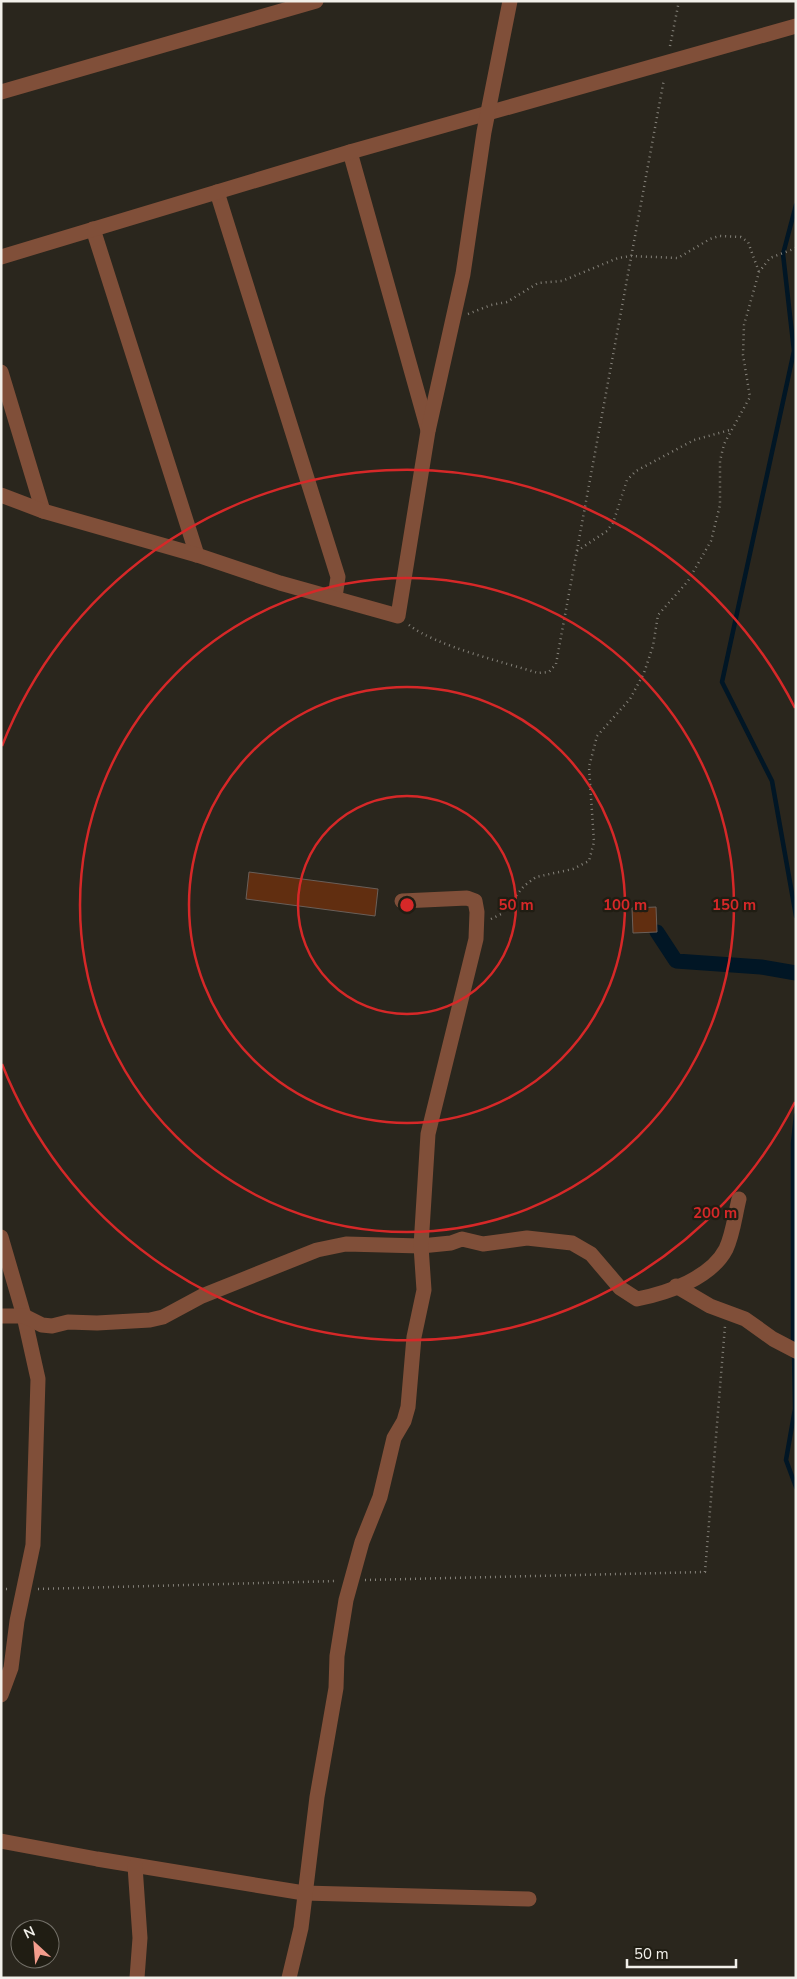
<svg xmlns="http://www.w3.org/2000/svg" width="797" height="1979" viewBox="0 0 797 1979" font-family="'Nunito Sans',sans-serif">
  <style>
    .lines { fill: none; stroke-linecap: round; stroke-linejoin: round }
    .stream { stroke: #011625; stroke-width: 4.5 }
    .canal { stroke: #011625; stroke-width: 15 }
    .building { fill: #612e10; stroke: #6a5f59 }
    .path { stroke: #85827a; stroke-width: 2.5; stroke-dasharray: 1 4; stroke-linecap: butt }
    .minor { stroke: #804f39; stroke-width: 15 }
    .ring { fill: none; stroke: #d62828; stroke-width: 2.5 }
    .centre { fill: #d62828; stroke: #201d13; stroke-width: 2.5 }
    .ring-label { font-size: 15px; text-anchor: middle; font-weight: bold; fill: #d62828; stroke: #201d13; stroke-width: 4.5; stroke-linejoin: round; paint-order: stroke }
  </style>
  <rect width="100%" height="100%" fill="#2a261d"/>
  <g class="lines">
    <g class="stream">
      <polyline points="796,205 783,254 794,351 722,682 772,781 796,916"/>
      <polyline points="793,1346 793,1143 796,1115"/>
      <polyline points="794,1354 795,1409 786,1460 796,1487"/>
    </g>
    <polyline class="canal" points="657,932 676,961 761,967 796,973"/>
  </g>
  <g class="building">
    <polygon points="249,872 378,889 375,916 246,899"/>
    <polygon points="656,907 657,932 633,933 632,908"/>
  </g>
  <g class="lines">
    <g class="path">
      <polyline points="670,46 679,1"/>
      <polyline points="468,314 491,305 507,302 538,283 562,281 618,258 631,256 678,258 710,239 719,236 741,237 748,242 759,272"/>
      <polyline points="577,551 607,531 613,523 627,480 636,471 694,440 730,430"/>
      <path d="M 409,625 C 436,646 503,662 538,673 L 549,672 L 556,664 L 664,79"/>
      <polyline points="491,919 501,914 524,886 536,877 573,869 589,861 594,842 589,767 597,736 630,699 644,673 653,646 658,615 688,581 711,541 720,505 720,461 724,444 750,397 743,355 744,325 759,272 770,258 796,248"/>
      <polyline points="365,1580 705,1572 725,1326"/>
      <polyline points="1,1589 10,1589"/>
      <polyline points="38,1589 337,1581"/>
    </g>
    <g class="minor">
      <polyline points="1,92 316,1"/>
      <polyline points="350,152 428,430"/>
      <polyline points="217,192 338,577 335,597"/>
      <polyline points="93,229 197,555"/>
      <polyline points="1,257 350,152 796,26"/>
      <polyline points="1,372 43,511"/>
      <polyline points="1,495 43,511 197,555 280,583 398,616 428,431 463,274 484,132 510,1"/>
      <polyline points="1,1237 24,1316 38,1379 33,1545 17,1621 11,1668 1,1695"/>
      <polyline points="676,1286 710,1306 745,1319 773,1339 796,1351"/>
      <path d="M 1,1316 L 24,1316 L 42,1325 L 52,1326 L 68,1322 L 97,1323 L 150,1320 L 163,1317 L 202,1296 L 317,1250 L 346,1244 L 421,1246 L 451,1243 L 462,1239 L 483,1244 L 527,1238 L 572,1243 L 591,1254 L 620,1288 L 637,1299 C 668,1293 711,1278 726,1249 C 733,1234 735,1215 739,1199"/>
      <polyline points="1,1841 97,1859 304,1893 529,1899"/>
      <polyline points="135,1866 140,1938 137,1978"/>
      <polyline points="289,1978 301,1928 317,1797 336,1688 337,1656 346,1600 362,1542 380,1497 394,1438 404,1421 408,1407 414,1337 424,1290 421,1246 428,1134 476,939 477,912 475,901 467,898 402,901"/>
    </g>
  </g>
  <g class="ring">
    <circle cx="407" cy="905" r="109"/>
    <circle cx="407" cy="905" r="218"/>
    <circle cx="407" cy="905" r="327"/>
    <path d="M795 1102A435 435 0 0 1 2 1064M2 746A435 435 0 0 1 795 708"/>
  </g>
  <circle cx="407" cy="905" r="8" class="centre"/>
  <g class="ring-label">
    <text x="516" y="910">50 m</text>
    <text x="625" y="910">100 m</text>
    <text x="734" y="910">150 m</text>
    <text x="715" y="1218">200 m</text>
  </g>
  <rect width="797" height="1979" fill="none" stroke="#f2f0ea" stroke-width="5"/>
  <g transform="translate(35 1944) rotate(334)"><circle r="24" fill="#201d13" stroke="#747169"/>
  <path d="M0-4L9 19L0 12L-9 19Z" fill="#f49d8d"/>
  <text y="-8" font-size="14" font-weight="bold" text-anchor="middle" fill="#f2f0ea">N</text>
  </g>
  <path d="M627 1959v8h109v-8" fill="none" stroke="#f2f0ea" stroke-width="2.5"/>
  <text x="634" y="1959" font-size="15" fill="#f2f0ea" stroke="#201d13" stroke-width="4" paint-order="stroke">50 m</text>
</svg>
